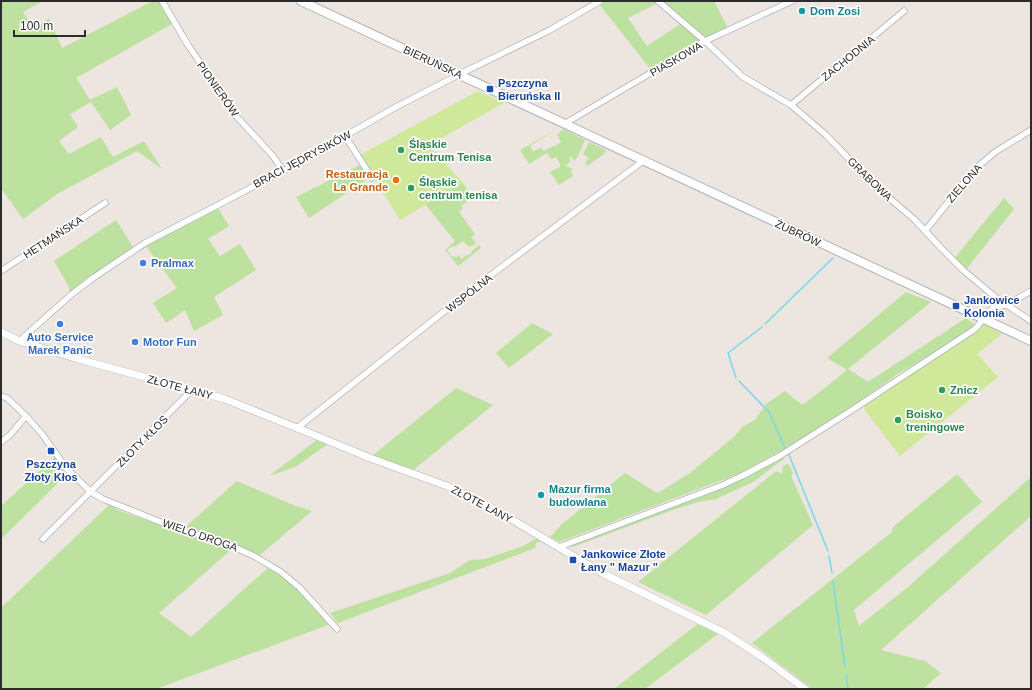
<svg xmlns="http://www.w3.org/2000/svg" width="1032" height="690" viewBox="0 0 1032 690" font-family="Helvetica,sans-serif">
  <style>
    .green { fill: #bde19e }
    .pitch { fill: #d0e89a }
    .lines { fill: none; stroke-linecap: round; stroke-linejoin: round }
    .stream { stroke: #77d9ea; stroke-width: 1.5 }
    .minor-casing { stroke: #afb3bc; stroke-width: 7 }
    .tertiary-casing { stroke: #afb3bc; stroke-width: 8 }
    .secondary-casing { stroke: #afb3bc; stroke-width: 10 }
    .minor { stroke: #fff; stroke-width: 5.5 }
    .tertiary { stroke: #fff; stroke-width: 7 }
    .secondary { stroke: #fff; stroke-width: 8 }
    .culture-dot { fill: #0f9aa8; stroke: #fff; stroke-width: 1.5 }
    .transit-dot { fill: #1a4fb4; stroke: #fff; stroke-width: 1.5 }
    .leisure-dot { fill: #2e9e5b; stroke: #fff; stroke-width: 1.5 }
    .food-dot { fill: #e8710a; stroke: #fff; stroke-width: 1.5 }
    .shop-dot { fill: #3f7fe0; stroke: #fff; stroke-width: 1.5 }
    .labels { text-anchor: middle; stroke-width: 3.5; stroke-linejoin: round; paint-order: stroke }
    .culture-label { font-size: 11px; font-weight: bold; fill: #0d838f; stroke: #fff; text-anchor: start }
    .street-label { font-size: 11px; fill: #2c2c2c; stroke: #fff }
    .transit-label { font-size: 11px; font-weight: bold; fill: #164399; stroke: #fff; text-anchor: start }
    .leisure-label { font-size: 11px; font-weight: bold; fill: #27864d; stroke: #fff; text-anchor: start }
    .food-label { font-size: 11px; font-weight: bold; fill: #c56008; stroke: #fff; text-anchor: end }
    .shop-label { font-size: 11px; font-weight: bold; fill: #366cbe; stroke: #fff; text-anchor: start }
  </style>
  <rect width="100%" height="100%" fill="#ede5df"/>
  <g class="green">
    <polygon points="1,1 43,1 23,12 33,29 49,18 62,48 153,1 160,1 172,24 76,78 90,100 117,87 131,115 110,130 91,102 70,114 78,127 59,141 69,154 101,137 113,157 144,141 162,169 137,151 57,194 23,219 1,188"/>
    <polygon points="603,1 656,1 658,3 628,18 647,46 682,23 703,41 652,71 599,4"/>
    <polygon points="662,1 714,1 728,29 705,40"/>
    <polygon points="563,129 585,140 577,158 574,161 571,156 569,158 571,160 566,166 573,169 571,171 573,176 559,185 550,172 560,167 560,164 556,157 551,159 547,153 529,164 520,150 556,130 530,146 533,151 541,148 544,151 553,146 554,147 561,142 557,135"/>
    <polygon points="589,142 606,150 604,154 587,166 585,163 589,158 583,154"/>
    <polygon points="360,165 369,178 309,218 296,197"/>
    <polygon points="463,183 473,197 461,206 463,208 459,212 475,234 471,237 476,244 469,247 463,241 454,247 453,246 447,250 452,257 454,256 456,258 459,255 461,259 467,255 470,255 472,251 479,245 481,248 458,266 445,250 455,241 425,204"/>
    <polygon points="1004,198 1014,209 965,271 953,260"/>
    <polygon points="218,208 229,226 208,239 220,256 240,244 256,270 214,297 223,315 194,331 185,310 166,323 153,303 177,288 145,245"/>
    <polygon points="116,220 133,247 69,294 69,287 54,261"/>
    <polygon points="906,292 931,302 848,369 868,382 966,318 976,325 947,345 899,373 843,413 779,452 741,473 559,542 550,537 562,524 625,473 657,493 661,491 690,473 735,436 742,427 755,420 766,404 785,391 802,405 816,395 847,370 827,358"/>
    <polygon points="532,323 553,334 509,368 496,353"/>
    <polygon points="456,388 493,405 412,471 372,456"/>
    <polygon points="317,440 328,444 295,467 269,476"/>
    <polygon points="55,457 68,473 1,539 1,506"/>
    <polygon points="784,457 784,459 753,482 716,499 698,502 670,511 573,547 567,546 724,486 748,476"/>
    <polygon points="787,464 790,466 793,474 791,476 813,525 706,615 638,582 776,471 782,474 783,466"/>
    <polygon points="957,474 982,502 854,610 859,626 908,587 1031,477 1031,516 881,650 925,661 941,673 923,689 813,689 752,643 892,532 893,527"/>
    <polygon points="237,481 293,505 312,511 260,555 183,529"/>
    <polygon points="109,505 120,511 201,540 232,549 159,613 191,637 270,566 301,591 328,625 156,689 1,689 1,608"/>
    <polygon points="537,538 541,541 536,543 535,548 338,623 330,613 450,573 470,560 485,559 523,546"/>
    <polygon points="699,623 719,633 645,689 614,689"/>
  </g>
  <g class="pitch">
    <polygon points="478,91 504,103 429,145 463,183 400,220 360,155"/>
    <polygon points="982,323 1002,334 977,354 998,377 900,456 864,409 864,406 976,329"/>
  </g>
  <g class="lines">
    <g class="stream">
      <polyline points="843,249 854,254"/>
      <polyline points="856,255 864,259"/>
      <polyline points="907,279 931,290"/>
      <polyline points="935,292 976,311"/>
      <polyline points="765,324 833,258"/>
      <polyline points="736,378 728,353 762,327"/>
      <polyline points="739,381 769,412 785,448"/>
      <polyline points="789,455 828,551"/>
      <polyline points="829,556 832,573"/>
      <polyline points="833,581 845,667"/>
      <polyline points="846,675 848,689"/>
    </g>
    <g class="minor-casing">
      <g id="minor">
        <polyline points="162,1 188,45 237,117 273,156 283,171"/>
        <polyline points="658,1 705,41 743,77 791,105 826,135 875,186 914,219 942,249 963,270 995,297 1031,321"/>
        <polyline points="791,105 904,11"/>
        <polyline points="564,124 705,41 792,1"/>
        <polyline points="345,136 372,178"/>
        <polyline points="925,231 974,170 995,152 1031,130"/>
        <polyline points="1,271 105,203"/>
        <polyline points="19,341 72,294 93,278 145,243 283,171 396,107 460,74 550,30 600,1"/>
        <polyline points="1,396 7,398 26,416 42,434 67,469 91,492 103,499 163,523 234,547 254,556 281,572 300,588 337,629"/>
        <polyline points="297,428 475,287 643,161"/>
        <polyline points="1,442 10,435 26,416"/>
        <polyline points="43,539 192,390"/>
        <polyline points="559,547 723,485 744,475 778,457 849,412 975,329 981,322 988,312 993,308 1008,304 1031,291"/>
      </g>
    </g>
    <g class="tertiary-casing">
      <polyline id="tertiary" points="1,332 19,341 78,359 225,399 312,434 370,458 447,486 494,509 602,573 725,633 762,657 805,689"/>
    </g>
    <g class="secondary-casing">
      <polyline id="secondary" points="301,1 1031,341"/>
    </g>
    <use href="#minor" class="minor"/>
    <use href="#tertiary" class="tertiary"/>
    <use href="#secondary" class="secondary"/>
  </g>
  <g class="culture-dot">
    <circle cx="802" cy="11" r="4"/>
    <circle cx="541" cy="495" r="4"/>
  </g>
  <g class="transit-dot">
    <rect x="486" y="85" width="8" height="8" rx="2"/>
    <rect x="952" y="302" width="8" height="8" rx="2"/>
    <rect x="47" y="447" width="8" height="8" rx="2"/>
    <rect x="569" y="556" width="8" height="8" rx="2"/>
  </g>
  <g class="leisure-dot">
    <circle cx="401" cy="150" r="4"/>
    <circle cx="411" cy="188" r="4"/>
    <circle cx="942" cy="390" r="4"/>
    <circle cx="898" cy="420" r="4"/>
  </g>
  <circle class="food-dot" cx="396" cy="180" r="4"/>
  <g class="shop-dot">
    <circle cx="143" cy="263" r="4"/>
    <circle cx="60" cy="324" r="4"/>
    <circle cx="135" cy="342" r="4"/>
  </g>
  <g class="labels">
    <g class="culture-label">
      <text x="810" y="15">Dom Zosi</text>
      <text x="549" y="493">Mazur firma<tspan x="549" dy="13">budowlana</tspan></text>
    </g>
    <g class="street-label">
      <text transform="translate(848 58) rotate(-39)" y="4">ZACHODNIA</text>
      <text transform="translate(676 59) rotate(-30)" y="4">PIASKOWA</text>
      <text transform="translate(433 62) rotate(25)" y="4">BIERUŃSKA</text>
      <text transform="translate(218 89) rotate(55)" y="4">PIONIERÓW</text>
      <text transform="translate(302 159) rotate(-28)" y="4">BRACI JĘDRYSIKÓW</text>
      <text transform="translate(870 179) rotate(44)" y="4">GRABOWA</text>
      <text transform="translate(964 183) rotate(-49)" y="4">ZIELONA</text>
      <text transform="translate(798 233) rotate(25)" y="4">ŻUBRÓW</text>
      <text transform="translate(53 237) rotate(-33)" y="4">HETMAŃSKA</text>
      <text transform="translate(469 293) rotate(-38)" y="4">WSPÓLNA</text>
      <text transform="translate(180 387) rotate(15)" y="4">ZŁOTE ŁANY</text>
      <text transform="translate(142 441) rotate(-45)" y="4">ZŁOTY KŁOS</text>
      <text transform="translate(482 504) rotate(28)" y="4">ZŁOTE ŁANY</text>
      <text transform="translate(200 535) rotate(19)" y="4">WIELO DROGA</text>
    </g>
    <g class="transit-label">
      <text x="498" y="87">Pszczyna<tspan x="498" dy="13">Bieruńska II</tspan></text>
      <text x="964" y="304">Jankowice<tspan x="964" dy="13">Kolonia</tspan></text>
      <text x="51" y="468" text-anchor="middle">Pszczyna<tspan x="51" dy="13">Złoty Kłos</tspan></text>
      <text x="581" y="558">Jankowice Złote<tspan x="581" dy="13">Łany " Mazur "</tspan></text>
    </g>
    <g class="leisure-label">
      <text x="409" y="148">Śląskie<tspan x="409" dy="13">Centrum Tenisa</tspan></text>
      <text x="419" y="186">Śląskie<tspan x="419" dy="13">centrum tenisa</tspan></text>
      <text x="950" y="394">Znicz</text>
      <text x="906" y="418">Boisko<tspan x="906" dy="13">treningowe</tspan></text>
    </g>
    <g class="food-label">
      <text x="388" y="178">Restauracja<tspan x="388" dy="13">La Grande</tspan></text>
    </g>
    <g class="shop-label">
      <text x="151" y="267">Pralmax</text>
      <text x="60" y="341" text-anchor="middle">Auto Service<tspan x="60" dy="13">Marek Panic</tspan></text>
      <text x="143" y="346">Motor Fun</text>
    </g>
  </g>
  <rect width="1032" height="690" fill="none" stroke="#2c2c2c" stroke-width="4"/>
  <path d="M14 30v6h71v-6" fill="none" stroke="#2c2c2c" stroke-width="2"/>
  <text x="20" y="30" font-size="12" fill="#2c2c2c" stroke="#ffffff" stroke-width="3" paint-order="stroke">100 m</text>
</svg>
